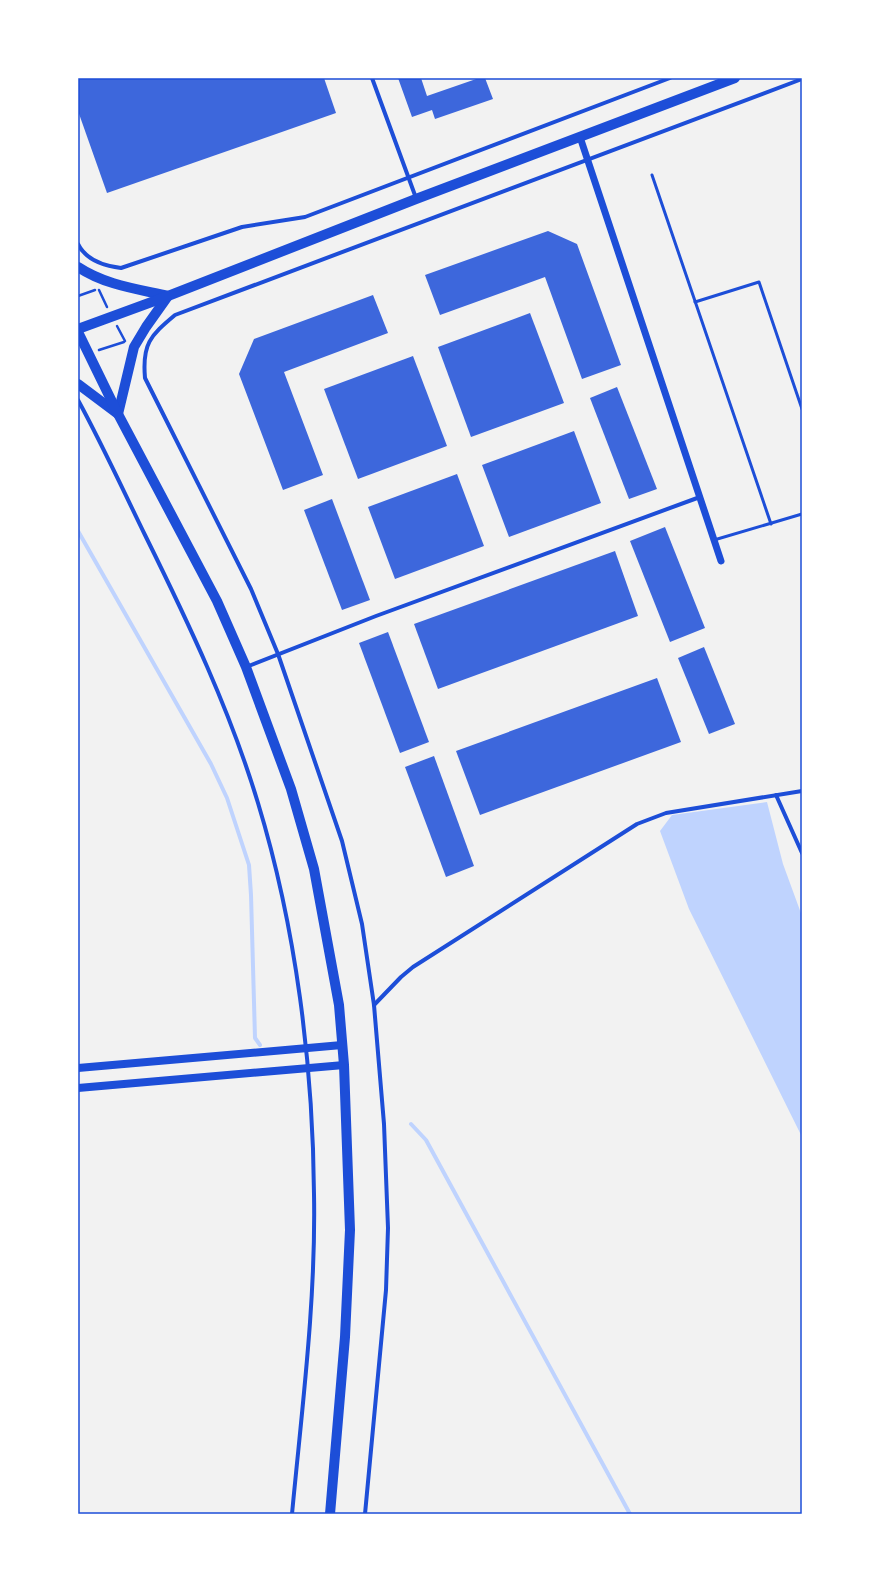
<svg xmlns="http://www.w3.org/2000/svg" width="880" height="1592" viewBox="0 0 880 1592" font-family="'Alegreya Sans',sans-serif">
  <style>
    .water { fill: #bfd3fe }
    .lines { fill: none; stroke-linecap: round; stroke-linejoin: round }
    .stream { stroke: #bfd3fe; stroke-width: 4 }
    .building { fill: #3d67dc }
    .path { stroke: #1d4ed8; stroke-width: 2.5 }
    .service { stroke: #1d4ed8; stroke-width: 3 }
    .minor { stroke: #1d4ed8; stroke-width: 4 }
    .tertiary { stroke: #1d4ed8; stroke-width: 7 }
    .secondary { stroke: #1d4ed8; stroke-width: 8 }
    .primary { stroke: #1d4ed8; stroke-width: 10 }
    .neatline { fill: none; stroke: #1d4ed8; stroke-width: 1.5 }
  </style>
  <rect width="100%" height="100%" fill="#f2f2f2"/>
  <polygon class="water" points="767,802 783,864 802,916 802,1137 689,909 660,831 672,815"/>
  <g class="lines">
    <g class="stream">
      <polyline points="78,531 211,764 227,798 249,865 251,895 255,1038 260,1045"/>
      <polyline points="411,1124 426,1140 630,1514"/>
    </g>
  </g>
  <g class="building">
    <polygon points="78,78 324,78 336,113 107,193 78,111"/>
    <polygon points="398,78 421,78 427,96 479,78 485,78 493,99 435,119 432,110 412,117"/>
    <polygon points="548,231 577,244 621,365 582,379 545,277 440,315 425,275"/>
    <polygon points="373,295 388,333 284,372 323,475 283,490 239,374 254,339"/>
    <polygon points="530,313 564,403 471,437 438,347"/>
    <polygon points="413,356 447,446 358,479 324,389"/>
    <polygon points="617,387 657,489 629,499 590,398"/>
    <polygon points="574,431 601,503 509,537 482,465"/>
    <polygon points="457,474 484,546 395,579 368,507"/>
    <polygon points="332,499 370,600 342,610 304,510"/>
    <polygon points="665,527 705,628 670,642 630,541"/>
    <polygon points="615,551 638,616 438,689 414,624"/>
    <polygon points="388,632 429,742 400,753 359,643"/>
    <polygon points="704,647 735,724 709,734 678,658"/>
    <polygon points="657,678 681,742 480,815 456,751"/>
    <polygon points="434,756 474,866 446,877 405,767"/>
  </g>
  <g class="lines">
    <g class="path">
      <polyline points="99,290 107,307"/>
      <polyline points="78,296 95,290"/>
      <polyline points="117,326 125,341"/>
      <polyline points="99,350 124,342"/>
    </g>
    <g class="service">
      <polyline points="652,175 771,524"/>
      <polyline points="695,302 759,282 802,409"/>
      <polyline points="714,540 802,514"/>
    </g>
    <g class="minor">
      <polyline points="372,78 416,198"/>
      <path d="M 78,244 C 86,260 104,266 121,268 L 242,227 L 305,217 L 670,78"/>
      <path d="M 78,400 C 102,444 123,490 145,535 C 188,622 230,710 258,803 C 296,928 313,1065 314,1194 C 316,1301 302,1408 292,1514"/>
      <polyline points="246,667 376,616 700,497"/>
      <polyline points="776,795 802,853"/>
      <polyline points="374,1005 401,977 413,967 637,824 666,813 802,791"/>
      <path d="M 365,1514 L 386,1290 L 388,1228 L 384,1124 L 374,1005 L 362,924 L 342,841 L 278,654 L 251,589 L 145,378 C 142,344 150,336 175,315 L 802,79"/>
    </g>
    <polyline class="tertiary" points="580,137 721,561"/>
    <g class="secondary">
      <polyline points="78,1068 342,1045"/>
      <polyline points="78,1088 344,1065"/>
    </g>
    <g class="primary">
      <path d="M 78,267 C 105,285 137,289 168,296 L 146,327 L 134,347 L 118,414 L 78,384"/>
      <polyline points="78,329 168,296 416,199 735,78"/>
      <polyline points="78,332 118,414 217,601 246,667 291,789 314,869 339,1005 344,1065 350,1230 345,1337 330,1514"/>
    </g>
  </g>
  <rect width="880" height="1592" fill="none" stroke="#ffffff" stroke-width="158"/>
  <rect x="79" y="79" width="722" height="1434" class="neatline"/>
</svg>
